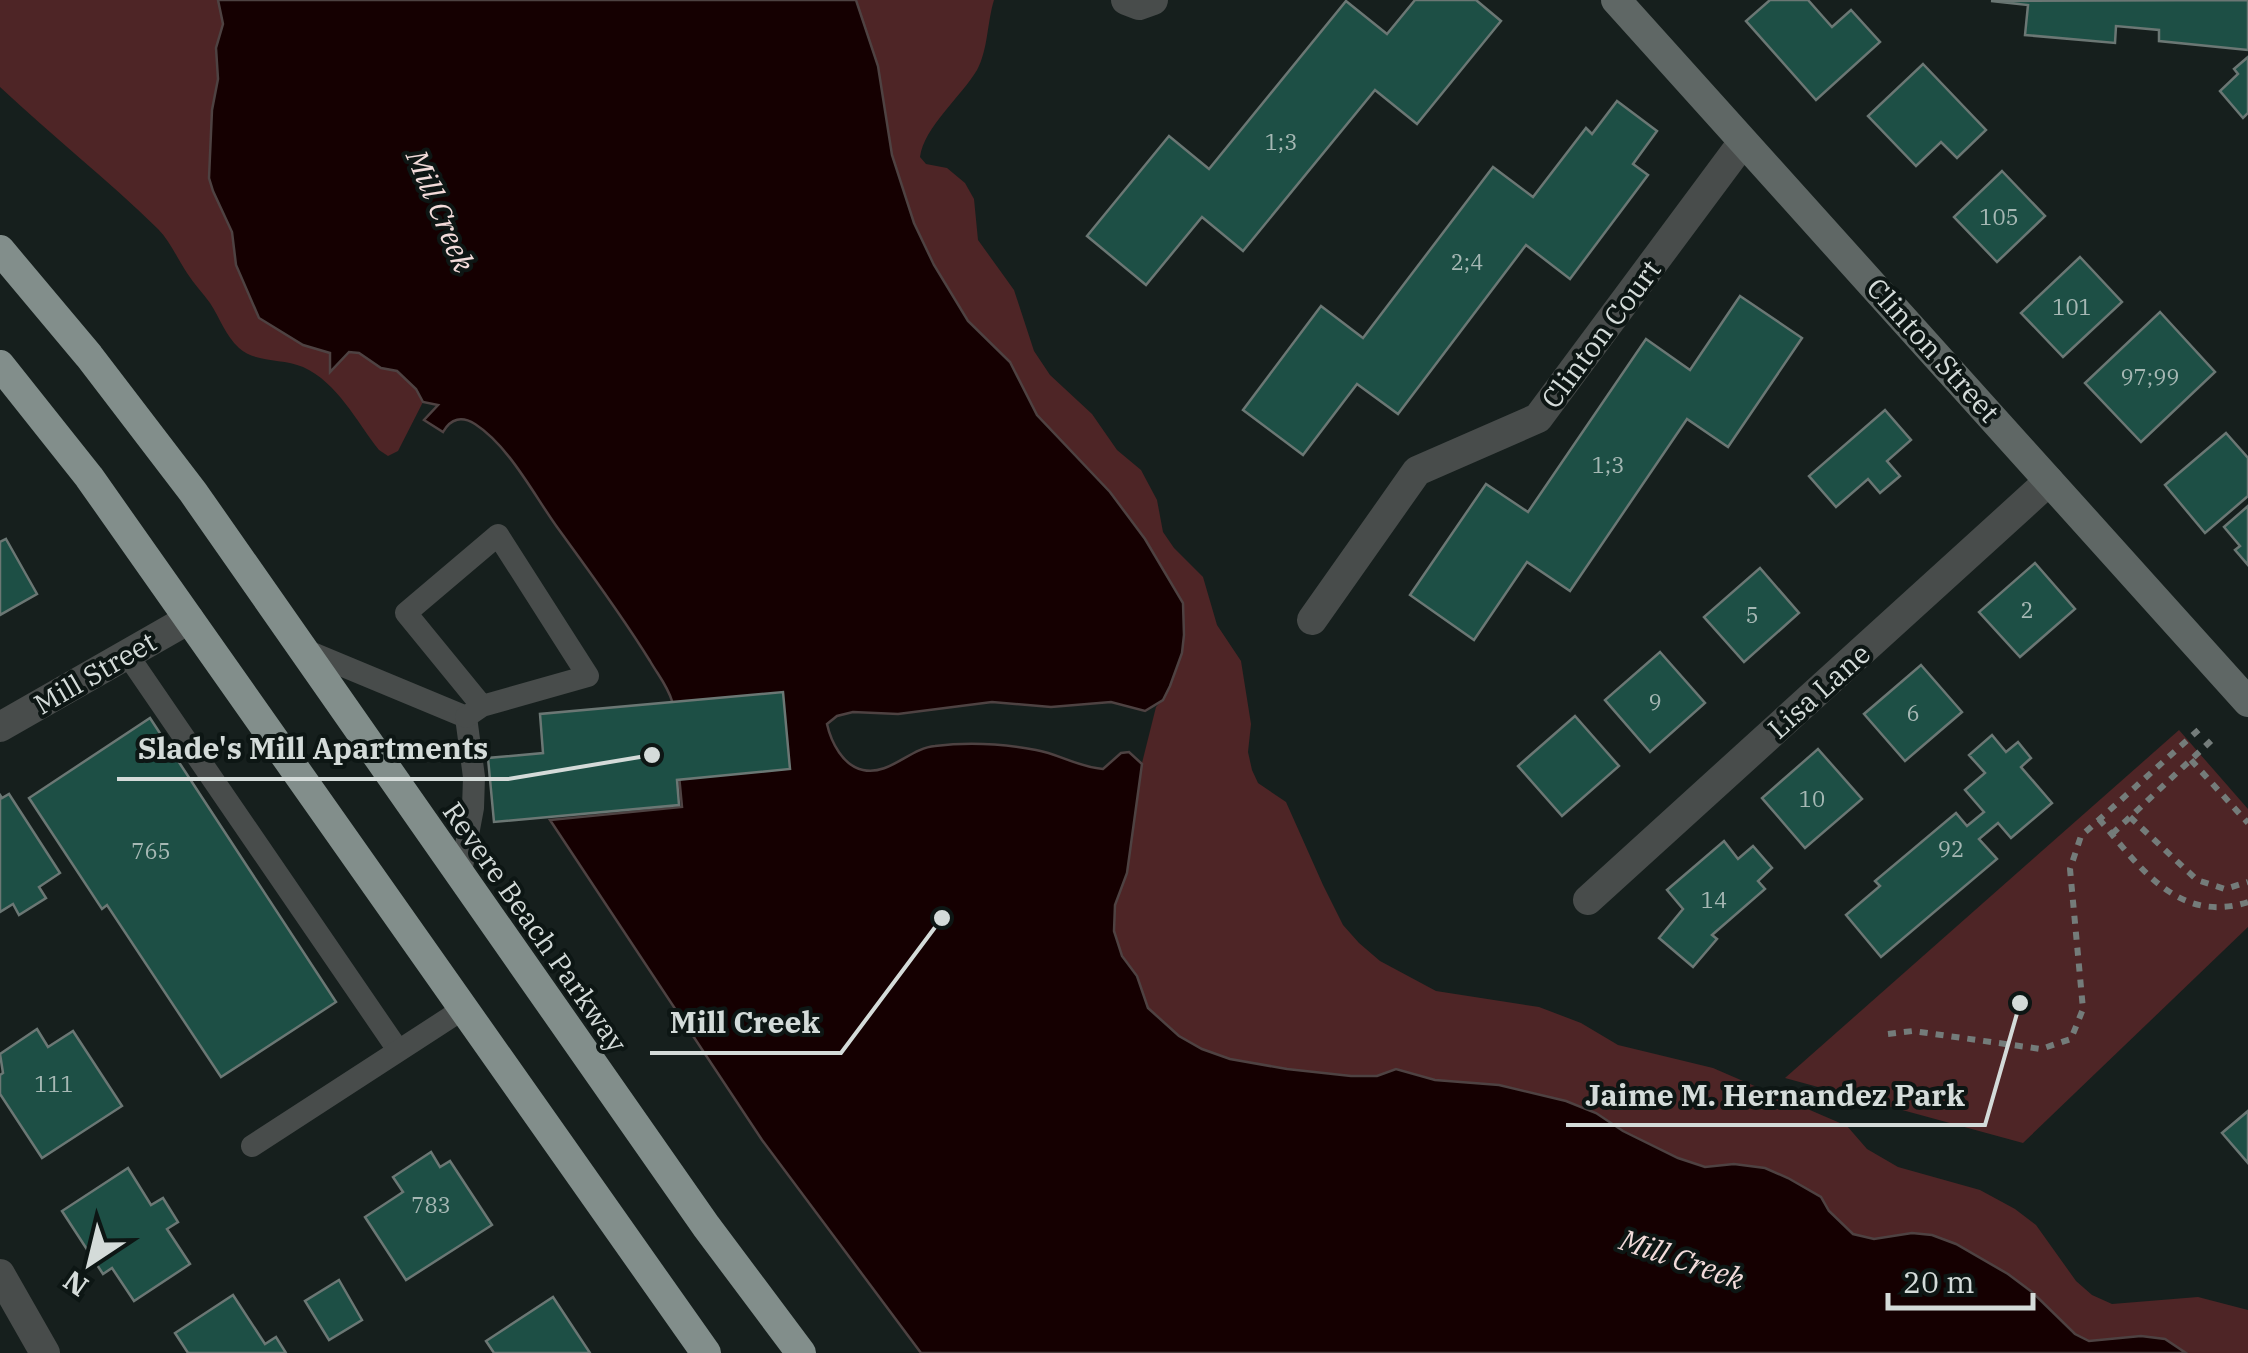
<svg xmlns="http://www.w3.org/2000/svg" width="2248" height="1353" viewBox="0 0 2248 1353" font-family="'IBM Plex Serif',serif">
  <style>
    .green { fill: #4e2526 }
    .water { fill: #150001; stroke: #4e4242; stroke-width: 2.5 }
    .building { fill: #1d4f45; stroke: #6b7774; stroke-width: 2.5 }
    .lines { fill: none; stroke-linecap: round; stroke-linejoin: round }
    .path { stroke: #747c7a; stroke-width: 6; stroke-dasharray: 8 8; stroke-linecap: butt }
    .lane { stroke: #484c4b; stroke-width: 22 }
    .street { stroke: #484c4b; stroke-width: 30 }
    .secondary { stroke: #5f6765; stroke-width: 30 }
    .highway { stroke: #828e8b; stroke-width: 30 }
    .labels { text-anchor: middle; stroke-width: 8; stroke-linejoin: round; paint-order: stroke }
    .number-label { font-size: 22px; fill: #a6b8b4 }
    .street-label { font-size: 28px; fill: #d4dbd9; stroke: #0d1614 }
    .water-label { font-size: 30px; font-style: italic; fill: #f2dbda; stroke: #0d1614 }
    .leader { fill: none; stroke: #d4dbd9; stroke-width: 4 }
    .callout-dot { fill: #d4dbd9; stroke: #0d1614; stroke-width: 4 }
    .callout-label { font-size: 30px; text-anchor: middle; font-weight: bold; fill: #d4dbd9; stroke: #0d1614; stroke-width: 8; stroke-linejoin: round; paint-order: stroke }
  </style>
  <rect width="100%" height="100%" fill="#161f1d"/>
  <g class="green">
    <path d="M 0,0 L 342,0 L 622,492 L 672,701 C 667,685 658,675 650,661 C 621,614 589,571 557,527 C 534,495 509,446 475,424 C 462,416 451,419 443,432 L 424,420 L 438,405 L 423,402 L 398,451 L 388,456 L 379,450 C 356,421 338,383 303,367 C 282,358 255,363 239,348 C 225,335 220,318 210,303 C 203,293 194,284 187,273 C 177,258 170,241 158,229 C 107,179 52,136 0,87 Z"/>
    <path d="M 444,0 L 994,0 C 987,23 988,50 977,70 C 961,97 924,127 920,157 L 926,164 L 947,168 L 965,183 L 974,199 L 978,240 L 1014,290 L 1034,351 L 1050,375 L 1092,414 L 1117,450 L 1141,470 L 1157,500 L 1163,532 L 1174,548 L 1203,577 L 1217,625 L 1241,661 L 1251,724 L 1248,752 L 1252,770 L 1258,783 L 1286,802 L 1323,885 L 1343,925 L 1359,943 L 1380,961 L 1436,991 L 1539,1007 L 1581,1023 L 1618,1045 L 1713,1068 L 1847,1126 L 1867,1149 L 1898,1167 L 1980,1190 L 2015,1209 L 2036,1225 L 2076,1281 L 2092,1295 L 2112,1304 L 2198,1297 L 2248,1310 L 2248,1353 L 2004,1353 L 1273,1138 L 841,803 L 827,724 C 831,742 843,766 863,770 C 889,776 909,749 935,746 C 967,742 1004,744 1035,750 C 1059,754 1078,767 1102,769 L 1121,753 L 1129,752 L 1142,763 L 1156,707 L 1162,700 Z"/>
    <polygon points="2179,730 2248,809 2248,927 2023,1143 1785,1078"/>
  </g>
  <path class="water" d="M 218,0 L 856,0 L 878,66 L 892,155 L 914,223 L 934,265 L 968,321 L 1010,362 L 1037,415 L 1110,492 L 1145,539 L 1183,603 L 1184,635 L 1182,653 L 1170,686 L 1163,700 L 1145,711 L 1111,702 L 1051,707 L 992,702 L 898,714 L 853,712 L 837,716 L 827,724 C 831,742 843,766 863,770 C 889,776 910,748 935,746 C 967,742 1004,744 1036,750 C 1059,754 1078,767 1103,769 L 1121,753 L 1129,752 L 1142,764 L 1127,873 L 1115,905 L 1114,931 L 1122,956 L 1137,976 L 1148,1008 L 1179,1036 L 1202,1049 L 1230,1059 L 1287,1069 L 1351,1076 L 1377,1076 L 1396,1069 L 1435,1080 L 1499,1085 L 1566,1101 L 1596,1113 L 1623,1131 L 1678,1158 L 1705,1167 L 1734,1164 L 1765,1168 L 1788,1178 L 1821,1197 L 1829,1211 L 1853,1234 L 1874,1239 L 1912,1233 L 1932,1235 L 1956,1244 L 2008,1274 L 2032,1292 L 2075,1334 L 2089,1341 L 2141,1336 L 2165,1339 L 2186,1353 L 921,1353 L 762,1140 L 550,820 L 682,807 L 672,701 C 667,685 658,675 650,661 C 621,614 589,571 557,527 C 534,495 509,446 475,424 C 462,416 451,418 443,432 L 424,420 L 438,405 L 423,402 L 416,389 L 397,371 L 381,368 L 359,353 L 349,352 L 330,372 L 330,353 L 303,345 L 259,318 L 236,265 L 232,232 L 213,191 L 209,178 L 212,110 L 218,79 L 216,48 L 223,24 Z"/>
  <g class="building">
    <polygon points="1415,0 1476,0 1501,21 1417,124 1375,90 1243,251 1202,217 1146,285 1087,236 1169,136 1209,169 1346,1 1387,34"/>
    <polygon points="1770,0 1808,0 1832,27 1851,10 1880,42 1816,100 1746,21"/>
    <polygon points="2248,0 2248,50 2159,41 2159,30 2116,26 2115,43 2025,35 2028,5 1991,1"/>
    <polygon points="2248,57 2248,113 2243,118 2220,91 2238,74 2234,69"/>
    <polygon points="1923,64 1986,130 1957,158 1941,142 1916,166 1868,116"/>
    <polygon points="1617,101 1657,131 1633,164 1648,175 1570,279 1526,245 1398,414 1357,384 1303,455 1243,410 1321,306 1363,338 1493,167 1533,197 1586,128 1592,134"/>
    <polygon points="2002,171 2045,216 1997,262 1954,217"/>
    <polygon points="2080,257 2122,302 2063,357 2021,313"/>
    <polygon points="1740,296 1802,338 1728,447 1687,419 1570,591 1527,562 1474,640 1410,595 1486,484 1528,512 1646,339 1690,370"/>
    <polygon points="2160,312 2215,372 2141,442 2085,383"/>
    <polygon points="1885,410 1911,440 1887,461 1900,476 1880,493 1868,479 1836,507 1809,476"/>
    <polygon points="2226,433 2248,458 2248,496 2205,533 2165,485"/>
    <polygon points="2248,506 2248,565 2235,550 2240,546 2224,527"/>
    <polygon points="6,539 37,594 0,615 0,542"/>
    <polygon points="2035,563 2075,609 2020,657 1979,612"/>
    <polygon points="1760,568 1799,613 1744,662 1704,617"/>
    <polygon points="1660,652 1705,703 1650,752 1605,700"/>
    <polygon points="1921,665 1962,712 1905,761 1864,714"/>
    <polygon points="783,692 790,769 677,780 679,805 494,822 488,758 543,753 540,714"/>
    <polygon points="1575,716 1619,766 1562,816 1518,766"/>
    <polygon points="150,718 336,1002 221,1077 107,905 102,909 29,798"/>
    <polygon points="1992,735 2006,752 2018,742 2031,758 2021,767 2052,803 2011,838 1998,823 1979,839 1997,859 1881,957 1846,915 1880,886 1875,881 1956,813 1967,826 1984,812 1965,790 1985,773 1969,755"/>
    <polygon points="1818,749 1862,799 1805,848 1762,798"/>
    <polygon points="9,794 60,873 39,887 46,898 19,915 13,904 0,912 0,795 2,798"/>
    <polygon points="1724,841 1738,859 1753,846 1772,868 1758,881 1765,889 1712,935 1717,939 1693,967 1659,938 1683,909 1667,890"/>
    <polygon points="37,1029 48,1047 73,1031 122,1106 42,1158 0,1094 0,1075 3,1073 0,1054"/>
    <polygon points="2248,1111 2248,1163 2222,1133"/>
    <polygon points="431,1152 440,1167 450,1161 492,1225 406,1280 365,1217 403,1192 393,1177"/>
    <polygon points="128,1168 151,1205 163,1198 178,1222 167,1229 190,1264 134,1301 112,1268 103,1274 62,1211"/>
    <polygon points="339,1280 362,1320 329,1340 305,1301"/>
    <polygon points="233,1295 265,1344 276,1337 286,1353 188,1353 175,1333"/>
    <polygon points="553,1297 590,1353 494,1353 486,1341"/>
  </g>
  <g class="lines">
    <g class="path">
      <polyline points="2191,760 2248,823"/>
      <polyline points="2130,817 2197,880 2225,889 2248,882"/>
      <path d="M 2099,819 C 2139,866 2178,925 2248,902"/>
      <polyline points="2112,834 2215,737"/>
      <polyline points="1888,1034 1913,1031 2041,1049 2071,1039 2083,1009 2070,869 2081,836 2204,725"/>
    </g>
    <g class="lane">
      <polyline points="300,648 466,717 474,777 473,808 460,877"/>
      <polyline points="127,654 398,1050"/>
      <polyline points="466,717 482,706 588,676 498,535 406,613 482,706"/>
      <polyline points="252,1146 463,1009"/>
    </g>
    <g class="street">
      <polyline points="1126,0 1139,5 1153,0"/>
      <polyline points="1312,620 1417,471 1538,418 1743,142"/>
      <polyline points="0,727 189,619"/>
      <polyline points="1588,900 2049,481"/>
      <polyline points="0,1274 45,1353"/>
    </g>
    <polyline class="secondary" points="1616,0 2248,702"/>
    <g class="highway">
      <polyline points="0,250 89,356 193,492 706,1226 801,1353"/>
      <polyline points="0,365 89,477 706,1353"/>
    </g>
  </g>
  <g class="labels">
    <g class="number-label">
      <text x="1281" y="150">1;3</text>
      <text x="1999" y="225">105</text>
      <text x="1467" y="270">2;4</text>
      <text x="2072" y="315">101</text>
      <text x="2150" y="385">97;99</text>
      <text x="1608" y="473">1;3</text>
      <text x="2027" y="618">2</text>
      <text x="1752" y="623">5</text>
      <text x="1655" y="710">9</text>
      <text x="1913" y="721">6</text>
      <text x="1812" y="807">10</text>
      <text x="1951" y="857">92</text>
      <text x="151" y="859">765</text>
      <text x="1714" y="908">14</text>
      <text x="54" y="1092">111</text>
      <text x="431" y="1213">783</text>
    </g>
    <g class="street-label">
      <text transform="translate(1601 334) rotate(-53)" y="10">Clinton Court</text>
      <text transform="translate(1933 350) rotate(48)" y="10">Clinton Street</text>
      <text transform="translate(95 673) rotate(-30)" y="10">Mill Street</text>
      <text transform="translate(1819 691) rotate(-42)" y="10">Lisa Lane</text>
      <text transform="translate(535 927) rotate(55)" y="10">Revere Beach Parkway</text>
    </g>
    <g class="water-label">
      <text transform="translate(440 211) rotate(67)" y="10">Mill Creek</text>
      <text transform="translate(1682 1260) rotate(19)" y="10">Mill Creek</text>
    </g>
  </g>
  <path class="leader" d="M652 755L508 779H117M942 918L841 1053H650M2020 1003L1985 1125H1566"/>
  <g class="callout-dot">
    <circle cx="652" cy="755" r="10"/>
    <circle cx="942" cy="918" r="10"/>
    <circle cx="2020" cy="1003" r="10"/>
  </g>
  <g class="callout-label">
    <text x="313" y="759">Slade's Mill Apartments</text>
    <text x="745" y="1033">Mill Creek</text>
    <text x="1775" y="1106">Jaime M. Hernandez Park</text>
  </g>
  <g transform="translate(90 1263) rotate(215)" stroke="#0d1614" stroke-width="8" paint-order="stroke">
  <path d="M0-8L18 38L0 25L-18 38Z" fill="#d4dbd9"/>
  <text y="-15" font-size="28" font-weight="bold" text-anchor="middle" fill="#d4dbd9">N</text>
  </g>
  <path d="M1888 1293v15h145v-15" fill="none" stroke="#d4dbd9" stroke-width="5"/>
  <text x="1903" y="1293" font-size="30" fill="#d4dbd9" stroke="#0d1614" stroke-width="8" paint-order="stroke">20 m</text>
</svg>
